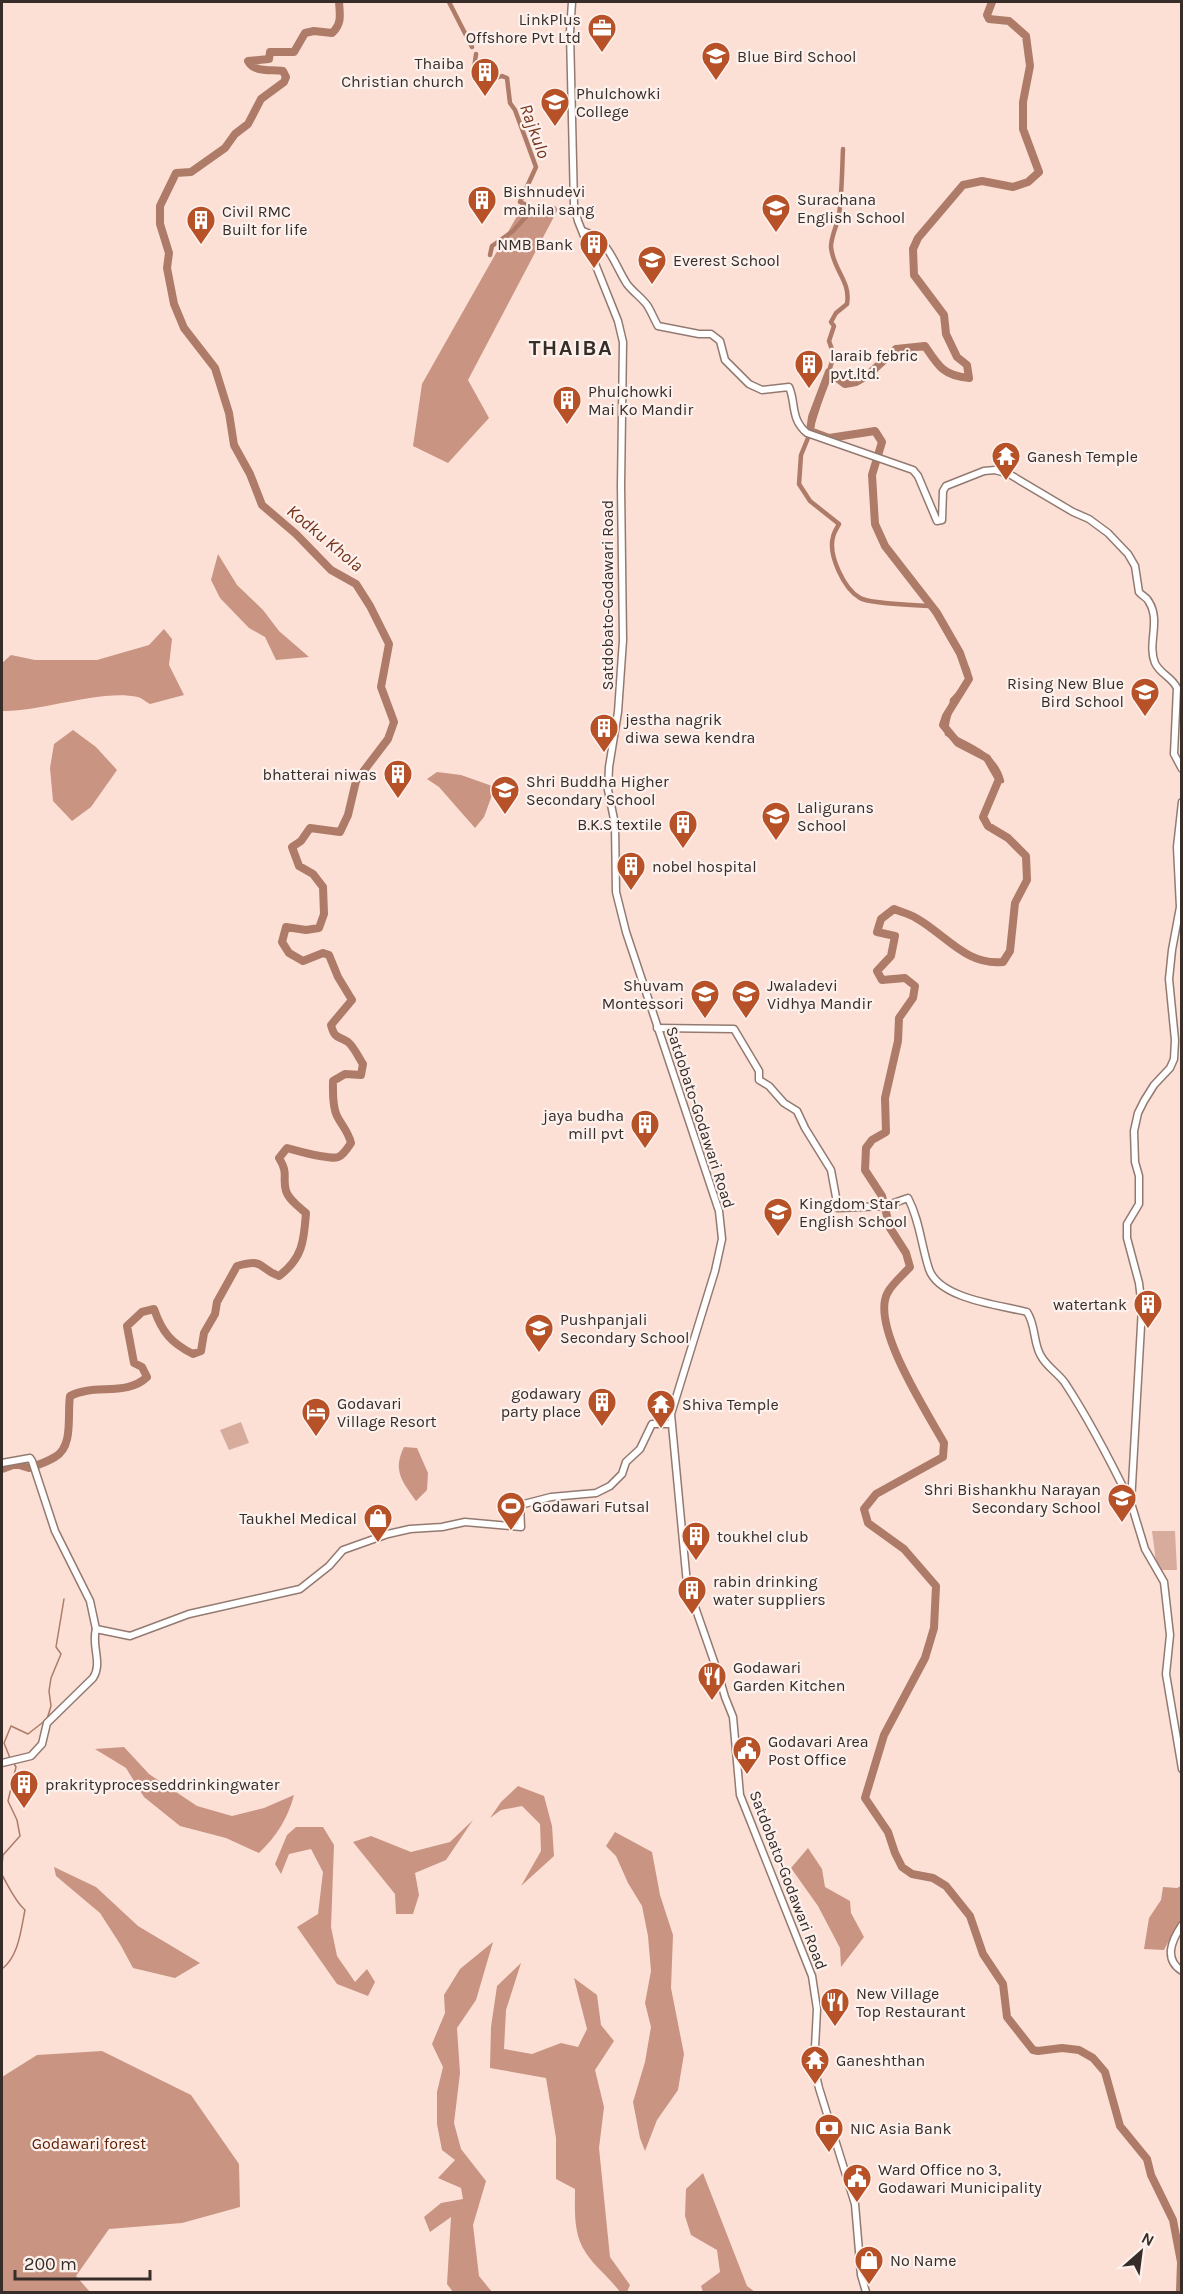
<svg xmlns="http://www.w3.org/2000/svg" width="1183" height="2294" viewBox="0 0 1183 2294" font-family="Karla,sans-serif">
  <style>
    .green { fill: #d7ac9d }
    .forest { fill: #c99481 }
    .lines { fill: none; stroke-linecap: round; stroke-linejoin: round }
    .stream { stroke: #ae7b68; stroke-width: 1.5 }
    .canal { stroke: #ae7b68; stroke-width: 4.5 }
    .river { stroke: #ae7b68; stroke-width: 8 }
    .minor-casing { stroke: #937a71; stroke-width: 9 }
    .minor { stroke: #fff; stroke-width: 6 }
    .labels { text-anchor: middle; stroke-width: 4.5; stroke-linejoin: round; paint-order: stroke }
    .poi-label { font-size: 16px; fill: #362c28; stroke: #fdf1ed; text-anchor: start }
    .street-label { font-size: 16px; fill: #362c28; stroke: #fdf1ed }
    .park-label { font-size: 16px; fill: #5d1e01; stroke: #fdf1ed }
    .water-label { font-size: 18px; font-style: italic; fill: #76341a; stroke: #fdf1ed }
    .district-label { font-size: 22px; font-weight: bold; letter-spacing: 1.5px; fill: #362c28; stroke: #fdf1ed }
  </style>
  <rect width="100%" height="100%" fill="#fce0d6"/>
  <g class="green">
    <polygon points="241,1422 249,1443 229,1450 220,1430"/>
    <polygon points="1152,1531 1175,1531 1177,1570 1157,1570"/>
  </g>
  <g class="forest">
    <polygon points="555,206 558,209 468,380 489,418 448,463 413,446 422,384 521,209"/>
    <polygon points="218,554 237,585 263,610 279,631 309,657 276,660 265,637 249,628 220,598 211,580"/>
    <path d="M 164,629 L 172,639 L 169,665 L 184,695 L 150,704 C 146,702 142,698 138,697 C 99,689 43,712 2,711 L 2,663 L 11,655 L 35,660 L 97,660 L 149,645 Z"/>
    <polygon points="73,730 96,747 117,770 91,807 72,821 53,801 50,768 54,744"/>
    <polygon points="437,772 461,775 495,787 484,817 475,828 439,787 427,779"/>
    <path d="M 404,1447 L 417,1448 L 428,1473 L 427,1490 L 416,1501 C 403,1482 392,1471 404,1447 Z"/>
    <path d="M 124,1747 L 149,1774 L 197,1806 L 232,1816 L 264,1808 L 294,1795 C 288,1818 276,1837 259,1853 L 226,1838 L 180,1826 L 144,1797 L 126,1768 L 95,1749 Z"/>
    <polygon points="518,1786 544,1796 552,1826 554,1856 521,1886 541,1851 540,1824 522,1806 501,1810 490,1818 501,1802"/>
    <polygon points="473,1820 446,1860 415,1873 419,1895 413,1914 396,1914 395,1894 353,1842 371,1836 411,1852 450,1842"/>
    <polygon points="296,1827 323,1827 334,1845 331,1927 337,1956 355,1982 367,1969 375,1982 368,1996 337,1984 297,1927 318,1914 323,1872 311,1849 289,1854 281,1874 275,1864 287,1835"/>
    <polygon points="615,1832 652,1852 660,1895 673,1935 671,1988 684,2054 678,2090 657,2120 645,2151 640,2138 633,2102 645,2062 651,2027 645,2003 651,1971 648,1936 642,1906 628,1883 616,1856 606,1846"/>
    <polygon points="808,1848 822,1869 825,1887 850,1901 851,1913 864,1937 841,1967 840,1948 818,1906 791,1868"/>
    <polygon points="54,1867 96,1887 138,1926 200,1963 175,1978 133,1968 120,1944 100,1913 56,1876"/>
    <polygon points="1181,1886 1181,1922 1173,1933 1164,1950 1144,1949 1149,1918 1161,1900 1163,1887 1177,1888"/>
    <polygon points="493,1942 476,2000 457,2028 460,2073 454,2123 461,2149 486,2181 473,2225 479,2276 492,2292 453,2292 447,2284 451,2217 430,2232 424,2217 441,2203 463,2199 461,2188 438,2178 455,2160 442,2150 437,2124 437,2092 443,2067 432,2044 445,2013 444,1995 460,1969"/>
    <path d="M 521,1963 L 506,2010 L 504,2049 L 532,2054 L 561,2043 L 578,2047 L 587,2029 L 574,1978 L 597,1995 L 601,2025 L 614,2041 L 595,2070 L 604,2107 L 599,2148 L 610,2257 L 630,2285 L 627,2292 L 620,2292 C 610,2278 594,2266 586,2253 C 573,2234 575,2211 575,2189 L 556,2179 L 556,2138 L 546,2078 L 490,2068 L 491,2027 L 497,1986 Z"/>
    <polygon points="102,2051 191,2095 239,2164 240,2207 182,2223 109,2229 76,2276 90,2292 2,2292 2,2077 37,2055"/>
    <polygon points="703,2173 747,2286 755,2292 703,2292 701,2286 720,2272 717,2250 691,2235 685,2216 686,2189"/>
  </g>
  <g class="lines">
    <g class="stream">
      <polyline points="10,1758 4,1743 11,1726 28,1734 47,1719 51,1706 49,1691 51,1678 61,1654 56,1647 64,1599"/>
      <polyline points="2,1865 3,1855 20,1836 17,1820 8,1801 16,1767 13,1762"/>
      <path d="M 2,1875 C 9,1887 15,1901 25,1910 C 21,1929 19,1956 2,1969"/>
    </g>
    <g class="canal">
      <polyline points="449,2 472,47"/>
      <path d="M 476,54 L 474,69 C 484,80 488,81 502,76 L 507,78 L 510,103 L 515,110 L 536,167 L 520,202 L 529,206 L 531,211 L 513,231 L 492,246 L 490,255"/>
      <path d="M 811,429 L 834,355 L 829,341 L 834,326 L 831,322 L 836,313 L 847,304 C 851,281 833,270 831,247 C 831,236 837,226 839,215 C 842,193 842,171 843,149"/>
      <path d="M 808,438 L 801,455 L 799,484 L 810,501 L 839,524 C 837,528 834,532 833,537 C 828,555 844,589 860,598 C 870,604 917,605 931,606 L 968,670 L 968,683 L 952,700 C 952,711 944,724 947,734 C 970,746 995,754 1002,781"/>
    </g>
    <g class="river">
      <path d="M 992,2 L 987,15 L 989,19 L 1009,21 L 1026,36 L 1030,66 L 1023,102 L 1023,129 L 1039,172 L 1028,182 L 1013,187 L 982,181 L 963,185 L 918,238 L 913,249 L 914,275 L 944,315 L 946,334 L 957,357 L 967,365 L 969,378 C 944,376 939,367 925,346 L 896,349 L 868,375 L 856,382 L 845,384 L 829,372 L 812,417 L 810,431 L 829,438 L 875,431 L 882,442 L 872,475 L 875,524 L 885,546 L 937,613 L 960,653 L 969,679 L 946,716 L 943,725 L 958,743 L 987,758 L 999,779 L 983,817 L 988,826 L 1008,838 L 1026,856 L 1027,880 L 1015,903 L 1010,951 L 1003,962 C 966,966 945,934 916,918 C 910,914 901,912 894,909 L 881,919 L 877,932 L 895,936 L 891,956 L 877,971 L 882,980 L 905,978 L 915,986 L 913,998 L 899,1018 L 898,1041 L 885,1098 L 886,1132 L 872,1140 L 866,1148 L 865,1170 L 882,1196 L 890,1228 L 906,1253 L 910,1267 C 903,1275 893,1283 888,1292 C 869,1324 927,1412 944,1443 L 943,1457 L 876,1494 L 864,1509 L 868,1523 L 904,1549 L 936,1586 L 934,1628 L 925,1658 L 884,1735 L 865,1798 L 888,1832 L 895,1853 L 902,1867 L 912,1874 L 933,1878 L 946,1886 L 970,1916 L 983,1954 L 1003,1984 L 1007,2017 L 1033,2050 L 1038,2051 L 1062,2048 L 1079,2050 L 1093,2058 L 1105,2072 L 1120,2126 L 1147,2159 L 1151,2175 L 1173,2220 L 1181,2262 L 1180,2292"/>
      <path d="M 2,1469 L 16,1464 L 29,1468 C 38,1465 47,1462 55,1457 C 74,1446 67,1415 70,1396 C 94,1383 126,1397 147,1377 L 142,1367 L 134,1363 L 127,1326 L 142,1312 L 154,1309 C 162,1332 171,1343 193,1354 L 201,1351 L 204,1333 L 215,1314 L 217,1302 L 237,1266 C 266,1258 257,1268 279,1276 C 303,1258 304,1240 306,1213 C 299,1207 289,1200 286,1191 C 282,1177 289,1174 279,1158 L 287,1148 C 298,1151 308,1154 320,1156 C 338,1159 340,1160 351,1143 C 348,1131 342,1126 337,1116 C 332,1106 333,1091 333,1081 L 345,1074 L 361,1075 L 363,1064 C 359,1058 354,1047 348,1042 C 338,1035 335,1040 331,1025 L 352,1000 L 338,977 L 329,955 L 323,953 L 303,961 L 289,953 L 282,942 L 286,927 L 306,930 L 319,928 L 324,914 L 323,887 L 313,874 L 299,866 L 292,847 L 301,841 L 310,828 L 340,832 L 348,815 L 356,781 L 388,739 L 394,722 L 381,687 L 389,644 L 370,606 L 356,584 L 331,570 L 296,534 L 262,505 L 250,474 L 234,445 L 229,413 L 215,368 L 184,328 L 174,304 L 167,268 L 169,253 L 160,224 L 160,206 L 176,173 L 191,172 L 225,148 L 235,134 L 248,124 L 261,99 L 284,82 L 286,77 L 283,71 C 271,69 254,73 248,61 L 269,59 L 270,52 L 294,52 L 305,33 L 314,31 L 332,33 C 342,24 340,15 339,2"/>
    </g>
    <g class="minor-casing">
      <g id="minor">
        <polyline points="572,2 570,32 574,205 578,221 618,321 623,342 621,486 623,640 618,712 609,767 608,790 615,824 616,892 626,932 719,1211 722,1239 715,1271 671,1414 687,1584 718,1673 725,1697 733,1717 740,1795 812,1976 817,2009 814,2067 819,2088 855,2204 861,2275 866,2292"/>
        <path d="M 583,231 C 609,239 614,264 627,284 C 633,292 641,297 647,305 C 651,311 654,319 658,326 L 699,334 L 711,334 L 720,341 L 725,360 L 749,384 L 762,390 L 789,387 C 796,402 790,419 807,433 L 913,470 L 918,476 L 937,521 L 942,520 L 943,491 L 946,486 L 984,471 L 995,470 L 1009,474 L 1073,512 L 1089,519 L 1108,533 L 1128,554 L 1135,566 L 1139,592 C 1142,596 1147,597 1149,602 C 1161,621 1147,644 1155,663 C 1160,674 1172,677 1177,688 L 1174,754 L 1182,769"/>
        <polyline points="1182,802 1177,847 1180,907 1172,950 1169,979 1175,1040 1174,1059 1170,1068 1154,1085 1144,1101 1138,1113 1134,1131 1135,1162 1139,1176 1139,1204 1127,1224 1127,1238 1139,1283 1142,1308 1131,1503 1145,1549 1164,1582 1170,1635 1166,1674 1182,1769"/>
        <path d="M 657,1028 L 734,1029 L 759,1071 L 759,1080 L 769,1086 L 784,1103 L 797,1111 L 805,1128 L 831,1170 L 838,1208 L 885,1206 L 908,1198 C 920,1221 921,1245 929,1269 C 939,1299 1000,1305 1027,1312 C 1036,1325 1033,1343 1041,1356 C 1047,1367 1058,1373 1065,1383 C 1090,1421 1110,1460 1130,1501"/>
        <polyline points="2,1463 30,1458 32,1461 55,1531 90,1601 96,1629"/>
        <path d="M 2,1763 L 31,1756 L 42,1744 L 47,1723 L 93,1678 C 103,1663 91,1646 96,1629 L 130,1636 L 189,1614 L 300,1589 L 329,1566 L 343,1550 L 388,1534 L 410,1529 L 442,1527 L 465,1522 L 521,1527 L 520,1505 L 551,1497 L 596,1493 L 610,1486 L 622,1474 L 626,1462 L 640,1449 L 652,1424 L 671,1424"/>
        <path d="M 1182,1925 C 1172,1940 1163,1959 1182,1971"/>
      </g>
    </g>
    <use href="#minor" class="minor"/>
  </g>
  <defs>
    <g id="office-pin" transform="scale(1.5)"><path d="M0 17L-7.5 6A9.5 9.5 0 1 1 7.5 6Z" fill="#b75127" stroke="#fdf1ed"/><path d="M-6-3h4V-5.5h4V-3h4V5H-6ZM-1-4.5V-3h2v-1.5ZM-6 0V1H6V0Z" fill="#fff"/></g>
    <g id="school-pin" transform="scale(1.5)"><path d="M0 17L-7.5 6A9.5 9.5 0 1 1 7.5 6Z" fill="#b75127" stroke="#fdf1ed"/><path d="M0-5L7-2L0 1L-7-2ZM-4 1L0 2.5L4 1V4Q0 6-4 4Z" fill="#fff"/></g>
    <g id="building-pin" transform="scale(1.5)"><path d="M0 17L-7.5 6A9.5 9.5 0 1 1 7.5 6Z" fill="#b75127" stroke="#fdf1ed"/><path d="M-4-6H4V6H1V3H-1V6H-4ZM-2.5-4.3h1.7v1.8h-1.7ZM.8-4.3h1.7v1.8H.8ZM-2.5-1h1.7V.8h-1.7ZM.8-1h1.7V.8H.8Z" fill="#fff"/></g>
    <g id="temple-pin" transform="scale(1.5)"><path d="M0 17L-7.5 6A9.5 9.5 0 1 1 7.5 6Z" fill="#b75127" stroke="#fdf1ed"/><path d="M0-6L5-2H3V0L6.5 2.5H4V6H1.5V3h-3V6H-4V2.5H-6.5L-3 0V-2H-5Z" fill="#fff"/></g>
    <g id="hotel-pin" transform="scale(1.5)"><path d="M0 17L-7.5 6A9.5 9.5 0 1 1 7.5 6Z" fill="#b75127" stroke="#fdf1ed"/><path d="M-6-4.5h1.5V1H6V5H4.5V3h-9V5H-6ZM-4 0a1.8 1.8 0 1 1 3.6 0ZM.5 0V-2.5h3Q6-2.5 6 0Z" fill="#fff"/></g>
    <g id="stadium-pin" transform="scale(1.5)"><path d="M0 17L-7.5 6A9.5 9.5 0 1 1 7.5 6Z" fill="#b75127" stroke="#fdf1ed"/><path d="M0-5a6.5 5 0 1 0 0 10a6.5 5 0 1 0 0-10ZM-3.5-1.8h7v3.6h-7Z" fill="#fff"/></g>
    <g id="shop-pin" transform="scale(1.5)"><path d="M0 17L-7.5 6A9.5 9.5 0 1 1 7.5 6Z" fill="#b75127" stroke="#fdf1ed"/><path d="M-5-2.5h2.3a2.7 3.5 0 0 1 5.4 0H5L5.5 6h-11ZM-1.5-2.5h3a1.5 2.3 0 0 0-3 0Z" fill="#fff"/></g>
    <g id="restaurant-pin" transform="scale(1.5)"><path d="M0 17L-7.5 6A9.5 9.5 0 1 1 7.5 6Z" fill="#b75127" stroke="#fdf1ed"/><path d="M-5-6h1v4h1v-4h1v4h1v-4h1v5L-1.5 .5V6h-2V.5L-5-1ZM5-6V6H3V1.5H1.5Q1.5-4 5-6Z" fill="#fff"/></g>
    <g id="civic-pin" transform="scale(1.5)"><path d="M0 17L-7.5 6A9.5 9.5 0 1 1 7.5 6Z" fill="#b75127" stroke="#fdf1ed"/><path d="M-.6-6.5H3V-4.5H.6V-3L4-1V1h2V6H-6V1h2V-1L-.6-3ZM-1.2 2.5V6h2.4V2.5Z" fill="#fff"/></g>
    <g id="bank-pin" transform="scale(1.5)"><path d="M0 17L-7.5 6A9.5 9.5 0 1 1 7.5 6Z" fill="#b75127" stroke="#fdf1ed"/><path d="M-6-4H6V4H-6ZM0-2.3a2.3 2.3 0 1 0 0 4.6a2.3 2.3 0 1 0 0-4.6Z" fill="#fff"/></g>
  </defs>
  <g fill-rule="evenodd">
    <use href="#office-pin" x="602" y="28"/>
    <use href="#school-pin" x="716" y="56"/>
    <use href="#building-pin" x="485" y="72"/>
    <use href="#school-pin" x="555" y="102"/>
    <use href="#building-pin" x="482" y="200"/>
    <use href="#school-pin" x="776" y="208"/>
    <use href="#building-pin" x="201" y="220"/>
    <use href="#building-pin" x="594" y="244"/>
    <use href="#school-pin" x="652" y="260"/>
    <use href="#building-pin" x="809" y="364"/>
    <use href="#building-pin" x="567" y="400"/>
    <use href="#temple-pin" x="1006" y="456"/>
    <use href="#school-pin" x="1145" y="692"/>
    <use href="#building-pin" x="604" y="728"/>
    <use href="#building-pin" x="398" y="774"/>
    <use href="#school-pin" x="505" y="790"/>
    <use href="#school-pin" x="776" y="816"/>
    <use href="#building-pin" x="683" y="824"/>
    <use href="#building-pin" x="631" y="866"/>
    <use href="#school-pin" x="705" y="994"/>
    <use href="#school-pin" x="746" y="994"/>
    <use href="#building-pin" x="645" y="1124"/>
    <use href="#school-pin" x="778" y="1212"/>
    <use href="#building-pin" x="1148" y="1304"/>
    <use href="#school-pin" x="539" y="1328"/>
    <use href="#building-pin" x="602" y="1402"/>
    <use href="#temple-pin" x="661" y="1404"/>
    <use href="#hotel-pin" x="316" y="1412"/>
    <use href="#school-pin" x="1122" y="1498"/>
    <use href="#stadium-pin" x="511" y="1506"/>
    <use href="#shop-pin" x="378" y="1518"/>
    <use href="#building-pin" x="696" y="1536"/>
    <use href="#building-pin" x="692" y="1590"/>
    <use href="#restaurant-pin" x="712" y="1676"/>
    <use href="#civic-pin" x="747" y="1750"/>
    <use href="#building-pin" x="24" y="1784"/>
    <use href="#restaurant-pin" x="835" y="2002"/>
    <use href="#temple-pin" x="815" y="2060"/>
    <use href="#bank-pin" x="829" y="2128"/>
    <use href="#civic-pin" x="857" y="2178"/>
    <use href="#shop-pin" x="869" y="2260"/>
  </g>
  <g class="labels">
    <g class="poi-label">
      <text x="581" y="25" text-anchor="end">LinkPlus<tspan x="581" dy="18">Offshore Pvt Ltd</tspan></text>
      <text x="737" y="62">Blue Bird School</text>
      <text x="464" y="69" text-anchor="end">Thaiba<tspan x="464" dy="18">Christian church</tspan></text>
      <text x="576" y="99">Phulchowki<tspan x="576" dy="18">College</tspan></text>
      <text x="503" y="197">Bishnudevi<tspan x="503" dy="18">mahila sang</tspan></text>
      <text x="797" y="205">Surachana<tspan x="797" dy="18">English School</tspan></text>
      <text x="222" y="217">Civil RMC<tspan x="222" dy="18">Built for life</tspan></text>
      <text x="573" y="250" text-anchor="end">NMB Bank</text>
      <text x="673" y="266">Everest School</text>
      <text x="830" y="361">laraib febric<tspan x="830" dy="18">pvt.ltd.</tspan></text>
      <text x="588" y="397">Phulchowki<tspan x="588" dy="18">Mai Ko Mandir</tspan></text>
      <text x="1027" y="462">Ganesh Temple</text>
      <text x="1124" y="689" text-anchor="end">Rising New Blue<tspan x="1124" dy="18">Bird School</tspan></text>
      <text x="625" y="725">jestha nagrik<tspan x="625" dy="18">diwa sewa kendra</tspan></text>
      <text x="377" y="780" text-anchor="end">bhatterai niwas</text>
      <text x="526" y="787">Shri Buddha Higher<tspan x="526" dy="18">Secondary School</tspan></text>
      <text x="797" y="813">Laligurans<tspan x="797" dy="18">School</tspan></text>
      <text x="662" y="830" text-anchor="end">B.K.S textile</text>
      <text x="652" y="872">nobel hospital</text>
      <text x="684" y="991" text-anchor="end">Shuvam<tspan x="684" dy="18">Montessori</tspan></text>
      <text x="767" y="991">Jwaladevi<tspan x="767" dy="18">Vidhya Mandir</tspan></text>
      <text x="624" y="1121" text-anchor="end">jaya budha<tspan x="624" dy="18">mill pvt</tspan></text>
      <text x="799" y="1209">Kingdom Star<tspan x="799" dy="18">English School</tspan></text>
      <text x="1127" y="1310" text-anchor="end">watertank</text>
      <text x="560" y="1325">Pushpanjali<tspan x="560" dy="18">Secondary School</tspan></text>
      <text x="581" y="1399" text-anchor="end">godawary<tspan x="581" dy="18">party place</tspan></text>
      <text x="337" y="1409">Godavari<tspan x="337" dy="18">Village Resort</tspan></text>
      <text x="682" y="1410">Shiva Temple</text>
      <text x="1101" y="1495" text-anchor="end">Shri Bishankhu Narayan<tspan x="1101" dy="18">Secondary School</tspan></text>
      <text x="532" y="1512">Godawari Futsal</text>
      <text x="357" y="1524" text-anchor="end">Taukhel Medical</text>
      <text x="717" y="1542">toukhel club</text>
      <text x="713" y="1587">rabin drinking<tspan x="713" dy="18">water suppliers</tspan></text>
      <text x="733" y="1673">Godawari<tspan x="733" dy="18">Garden Kitchen</tspan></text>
      <text x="768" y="1747">Godavari Area<tspan x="768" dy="18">Post Office</tspan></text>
      <text x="45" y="1790">prakrityprocesseddrinkingwater</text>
      <text x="856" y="1999">New Village<tspan x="856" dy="18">Top Restaurant</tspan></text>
      <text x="836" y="2066">Ganeshthan</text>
      <text x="850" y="2134">NIC Asia Bank</text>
      <text x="878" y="2175">Ward Office no 3,<tspan x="878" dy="18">Godawari Municipality</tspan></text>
      <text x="890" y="2266">No Name</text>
    </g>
    <g class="street-label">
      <text transform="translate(607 595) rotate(-90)" y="6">Satdobato-Godawari Road</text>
      <text transform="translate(701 1117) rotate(72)" y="6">Satdobato-Godawari Road</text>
      <text transform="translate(789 1880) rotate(69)" y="6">Satdobato-Godawari Road</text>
    </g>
    <g class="park-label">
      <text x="89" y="2149">Godawari forest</text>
    </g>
    <g class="water-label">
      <text transform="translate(535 131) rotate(70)" y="6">Rajkulo</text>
      <text transform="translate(325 538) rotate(40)" y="6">Kodku Khola</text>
    </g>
    <g class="district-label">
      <text x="571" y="355">THAIBA</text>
    </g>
  </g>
  <rect width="1183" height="2294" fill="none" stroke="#362c28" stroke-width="6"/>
  <g transform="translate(1141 2252) rotate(28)" stroke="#fdf1ed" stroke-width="4.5" paint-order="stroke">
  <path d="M0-4.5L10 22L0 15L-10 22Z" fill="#362c28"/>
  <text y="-9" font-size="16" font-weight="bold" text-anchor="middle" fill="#362c28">N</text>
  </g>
  <path d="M15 2270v9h135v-9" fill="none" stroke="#362c28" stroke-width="3"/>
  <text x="24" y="2270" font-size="18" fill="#362c28" stroke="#fdf1ed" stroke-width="4.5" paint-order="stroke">200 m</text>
</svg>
